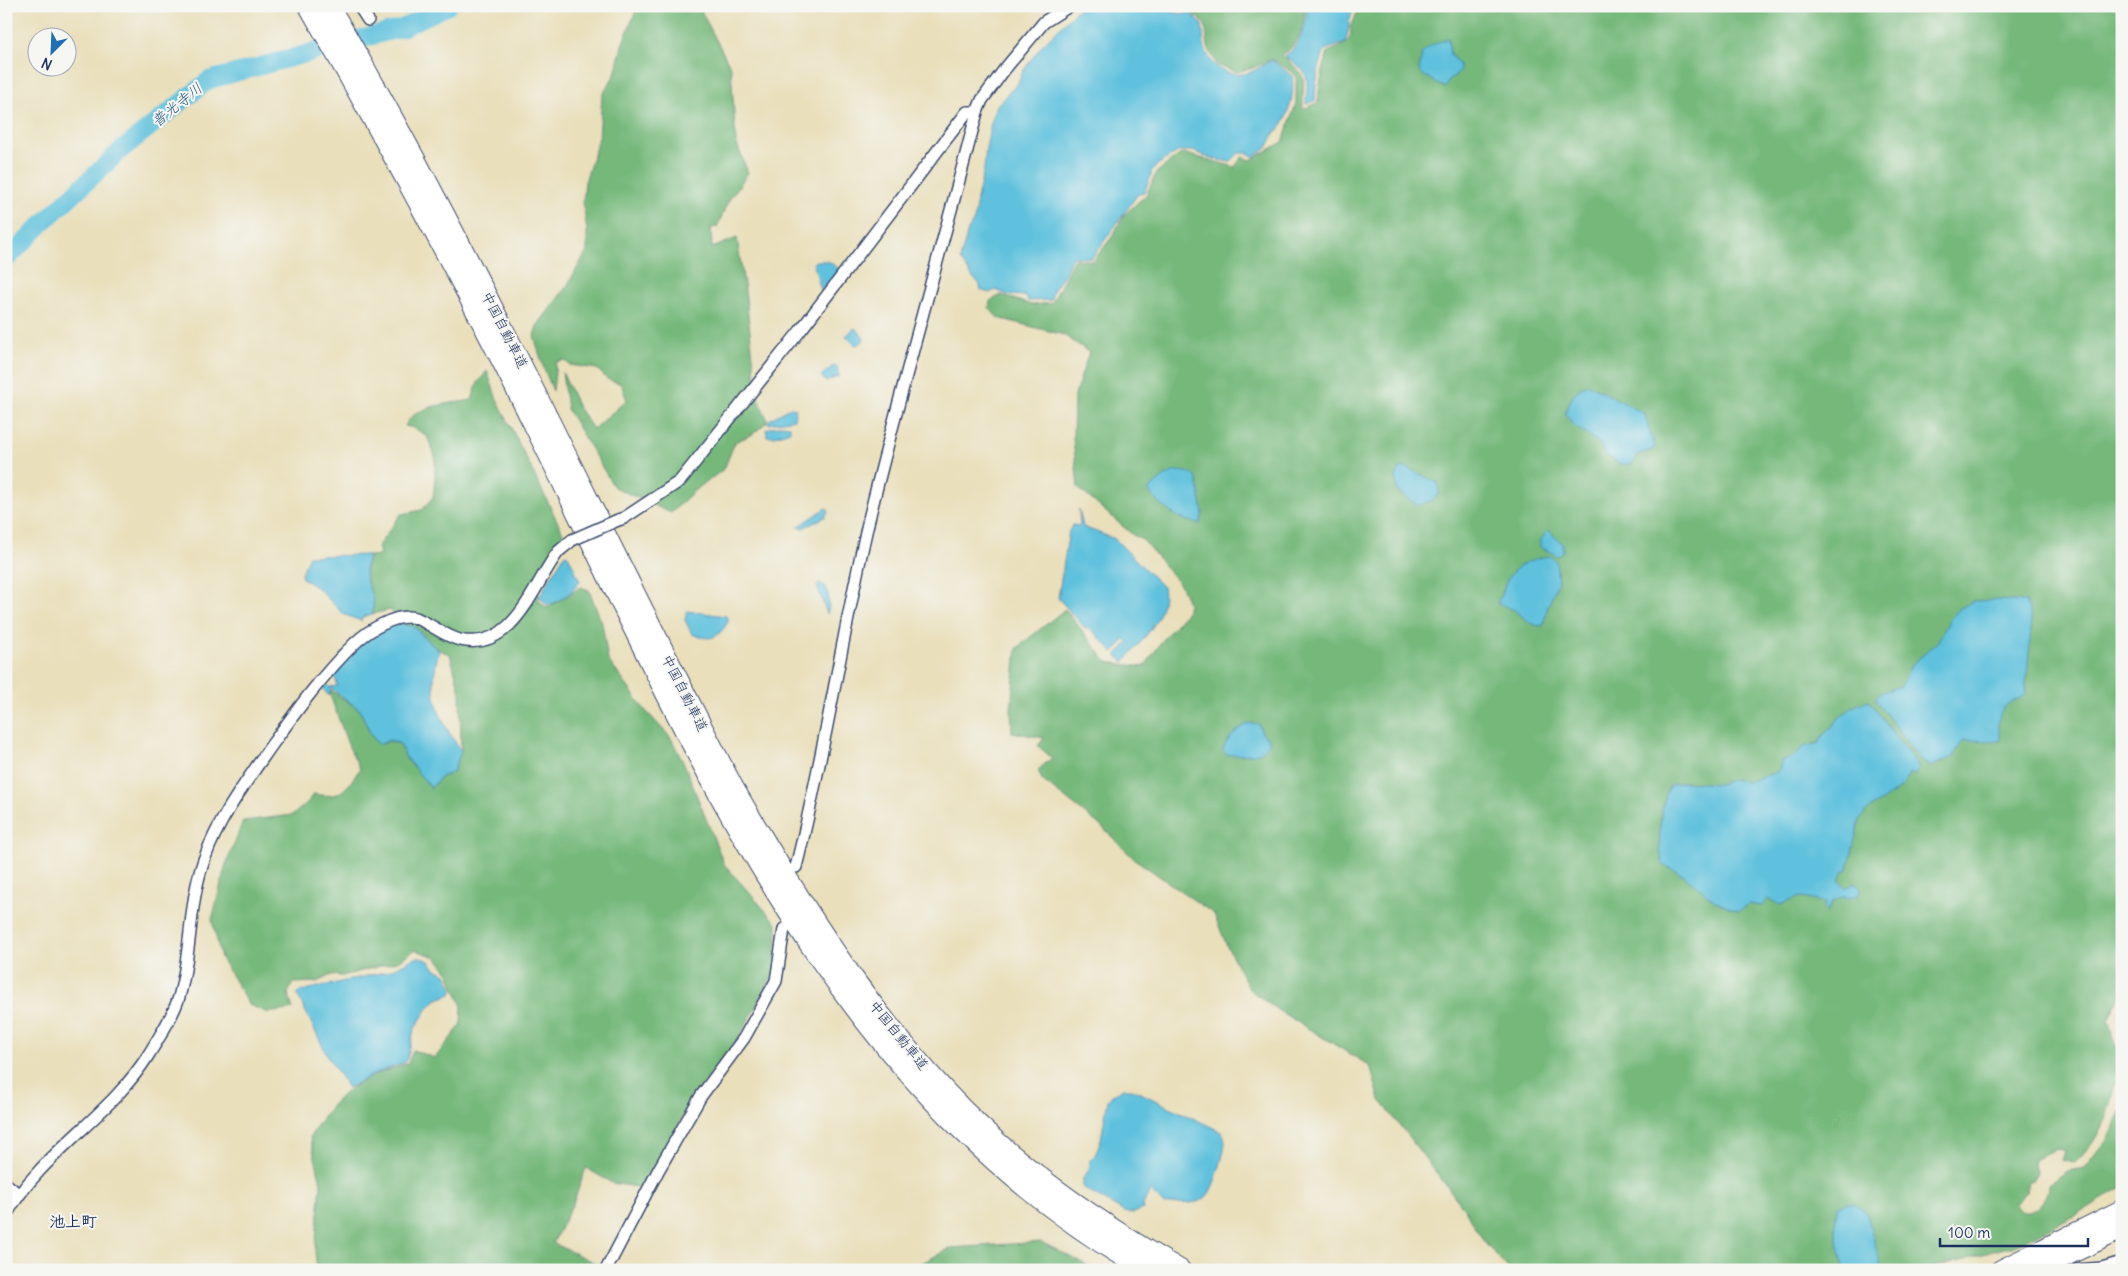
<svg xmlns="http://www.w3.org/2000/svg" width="2128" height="1276" viewBox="0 0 2128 1276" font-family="Delius,'Klee One',sans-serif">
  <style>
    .forest { fill: #74b87a; stroke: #48746c }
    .water { fill: #5fc1dd; stroke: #3d789e }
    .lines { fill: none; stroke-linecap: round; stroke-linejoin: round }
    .river { stroke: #5fc1dd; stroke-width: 18 }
    .street-casing { stroke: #3a496c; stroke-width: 14 }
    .highway-casing { stroke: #3a496c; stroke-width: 22 }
    .street { stroke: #fff; stroke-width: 11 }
    .highway { stroke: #fff; stroke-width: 20 }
    .street-bridge-casing { stroke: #3a496c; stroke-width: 14; stroke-linecap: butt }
    .street-bridge { stroke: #fff; stroke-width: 11 }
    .labels { text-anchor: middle; stroke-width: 4; stroke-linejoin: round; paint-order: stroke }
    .street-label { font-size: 14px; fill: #1b2f5e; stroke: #f6f6f2 }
    .water-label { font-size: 15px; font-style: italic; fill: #2f5b84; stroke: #f6f6f2 }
    .quarter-label { font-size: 16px; font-weight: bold; fill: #1b2f5e; stroke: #f6f6f2 }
  </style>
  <rect width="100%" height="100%" fill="#f6f6f2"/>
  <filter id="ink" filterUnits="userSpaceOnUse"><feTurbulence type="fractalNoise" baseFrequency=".02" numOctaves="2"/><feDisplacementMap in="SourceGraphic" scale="10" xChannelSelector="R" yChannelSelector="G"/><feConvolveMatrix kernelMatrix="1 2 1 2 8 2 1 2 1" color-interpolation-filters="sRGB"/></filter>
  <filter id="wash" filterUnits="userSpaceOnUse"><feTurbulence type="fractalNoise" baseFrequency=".0096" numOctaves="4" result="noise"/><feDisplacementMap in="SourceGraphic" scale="20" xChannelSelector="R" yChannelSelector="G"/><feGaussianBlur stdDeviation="1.12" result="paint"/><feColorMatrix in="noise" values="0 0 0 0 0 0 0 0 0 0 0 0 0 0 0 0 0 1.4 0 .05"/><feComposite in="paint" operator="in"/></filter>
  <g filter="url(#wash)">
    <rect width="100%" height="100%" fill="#e9dfbb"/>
    <g class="forest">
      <polygon points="638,6 704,6 700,9 731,68 736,142 748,173 729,200 717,227 711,228 712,248 737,238 746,298 758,398 768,421 753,434 735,442 724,469 694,491 671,513 614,487 567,409 562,372 578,407 593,429 627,400 621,384 607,379 597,369 570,365 564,360 556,362 553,391 543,366 534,336 537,326 567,286 587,251 587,231 583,201 585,182 599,137 602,96 615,74 622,45"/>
      <path d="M 1192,6 L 1305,6 C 1305,25 1299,46 1282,55 C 1311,80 1302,74 1303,109 L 1318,103 C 1318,88 1324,67 1328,52 C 1341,46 1354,43 1350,27 C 1356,20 1355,13 1360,6 L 2122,6 L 2122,992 L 2108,1020 L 2121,1061 C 2114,1078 2113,1097 2107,1114 C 2100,1133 2090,1149 2075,1163 L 2061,1160 L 2064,1151 L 2057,1148 L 2035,1160 L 2034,1164 L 2038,1173 L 2034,1180 L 2028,1181 L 2026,1191 L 2015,1205 C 2027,1224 2049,1201 2048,1184 L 2068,1171 L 2085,1168 L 2107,1140 L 2122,1110 L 2122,1187 L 2075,1216 L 2012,1246 L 1924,1270 L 1510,1270 C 1491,1250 1478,1236 1466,1211 L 1380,1100 L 1370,1066 L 1276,1009 L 1250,990 L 1227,946 L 1214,914 L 1133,858 L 1101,826 L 1042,780 L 1038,770 L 1052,758 L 1038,746 L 1044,738 L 1012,732 L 1011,708 L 1017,648 L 1065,609 L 1107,662 L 1144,667 L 1165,637 L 1186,613 L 1188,603 L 1181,586 L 1144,541 L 1133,535 L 1078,488 L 1073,438 L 1074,398 L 1089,352 L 1064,335 L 998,318 L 989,308 L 990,301 L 1001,295 L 1032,305 L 1052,303 L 1074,259 L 1093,261 L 1112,237 L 1124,215 L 1146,195 L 1157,172 L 1182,153 L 1235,167 L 1242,157 L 1251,160 L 1283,142 L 1296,103 L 1296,75 L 1272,59 L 1253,68 L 1236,72 L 1217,65 L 1208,47 L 1205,24 L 1191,12 Z"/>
      <path d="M 487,371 L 496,397 L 566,539 L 538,575 L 538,600 L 547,608 L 581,587 L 589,590 L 602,623 L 608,660 L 645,710 L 671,738 L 685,766 L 724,864 L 777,924 L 776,970 L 739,1038 L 692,1099 L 651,1176 L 642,1188 L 612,1183 L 586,1168 L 574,1201 L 553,1243 L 603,1267 L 601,1270 L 317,1270 L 315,1251 L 321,1183 L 310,1137 C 329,1105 346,1086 382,1072 C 390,1069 400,1067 408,1063 L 413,1050 L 435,1058 L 461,1025 L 462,1006 L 449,973 L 436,957 L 415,950 L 396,962 L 342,976 L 331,975 L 317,982 L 293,983 L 288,993 L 293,1009 L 268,1013 L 249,1005 L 221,958 L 212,920 L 225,867 L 243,821 L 293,815 L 308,802 L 313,794 C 342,799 344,791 360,769 L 349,747 L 330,695 L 329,689 L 360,710 L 371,735 L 379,745 L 389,741 L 400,744 L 406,758 L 431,788 L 441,777 L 453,772 L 461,751 L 460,691 L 450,654 C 427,647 430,637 414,627 C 410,625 403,624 398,623 L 391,610 L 372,614 C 378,589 357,584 370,556 L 380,555 L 378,546 L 401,514 L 422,510 L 433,497 L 435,478 L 435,456 L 427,436 L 414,428 L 405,426 C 415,404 451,404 472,400 L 477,384 Z"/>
      <polygon points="1041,1242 1096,1270 908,1270 951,1248"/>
    </g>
    <g class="water">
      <path d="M 1089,6 L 1142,6 L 1183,14 L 1190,13 L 1202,24 C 1203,31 1203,38 1204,44 C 1208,67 1230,80 1251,72 C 1259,69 1265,63 1272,60 L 1292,76 C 1295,94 1289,115 1279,130 L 1276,130 L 1267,148 L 1254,157 L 1248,153 L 1239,153 L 1230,162 L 1209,158 L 1193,151 L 1179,151 L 1157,165 L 1151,172 L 1151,176 L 1144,193 L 1138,194 L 1092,258 L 1072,257 L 1065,273 L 1053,291 L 1051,300 L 1028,301 L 1026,296 L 1007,295 L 996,290 L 989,293 L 981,290 L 979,283 C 970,277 968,268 960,260 L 968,230 L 974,220 L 977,199 L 984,169 L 986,148 L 991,123 L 997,105 L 1018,83 L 1023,71 L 1042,45 L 1079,8 Z"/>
      <path d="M 1307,6 L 1356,6 C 1347,16 1350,32 1345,43 L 1325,50 C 1319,65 1315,84 1315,101 L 1306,104 C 1308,74 1310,74 1285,56 C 1300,47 1307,23 1307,6 Z"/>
      <polygon points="1448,38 1450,54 1460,66 1459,73 1449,80 1445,88 1423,75 1419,70 1422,53 1430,46"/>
      <polygon points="816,261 828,261 839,269 839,273 824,292 821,290 813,263"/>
      <polygon points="853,329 857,329 864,339 861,343 855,345 846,336"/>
      <polygon points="833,366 837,366 839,376 826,382 821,376"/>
      <path d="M 1588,384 L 1645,414 L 1650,433 L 1655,446 L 1653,450 L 1639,454 L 1632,464 L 1620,464 L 1605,454 L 1599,443 L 1575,427 L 1565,414 C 1570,400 1574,390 1588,384 Z"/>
      <polygon points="791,407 796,409 794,419 769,424 769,420"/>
      <polygon points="781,425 790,426 790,431 775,436 767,436 766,429"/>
      <polygon points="1405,467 1438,483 1439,494 1432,500 1418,506 1397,491 1396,476 1401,468"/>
      <path d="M 1176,471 C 1185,472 1193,471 1197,479 L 1203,513 L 1200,524 C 1179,520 1160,508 1148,490 L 1166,475 Z"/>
      <polygon points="826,508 829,510 825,517 803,528 798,527"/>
      <path d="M 1079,509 L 1083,527 L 1115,539 L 1163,587 C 1169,616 1140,642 1124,662 L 1116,655 L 1129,642 L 1123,638 L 1123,643 L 1113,652 L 1090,628 L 1085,628 L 1058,598 L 1069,531 L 1073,525 L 1080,526 Z"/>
      <polygon points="1548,530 1563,544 1563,551 1558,556 1540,547 1540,541"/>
      <path d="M 565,554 L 568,555 L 580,581 C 576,590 557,604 547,605 L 539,597 Z"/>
      <path d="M 369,555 C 356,584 379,589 372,614 L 363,617 L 361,621 L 343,614 L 319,589 L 302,578 L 301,574 L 309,556 Z"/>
      <path d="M 1549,556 L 1556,561 L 1558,582 L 1548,606 L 1543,626 C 1530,627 1523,615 1512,609 C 1507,607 1502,605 1497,603 C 1502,595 1504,585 1509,577 C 1517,564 1535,558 1549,556 Z"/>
      <path d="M 820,583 L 826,587 C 828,595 831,606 827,614 L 817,586 Z"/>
      <path d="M 1999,600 L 2026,602 L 2031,616 L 2031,632 L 2025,694 C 2019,701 2015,699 2008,704 C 1996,712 1998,728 2001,741 L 1964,740 L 1952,757 L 1931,767 L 1919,758 L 1875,699 L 1882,692 L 1901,686 L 1911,665 L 1937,643 L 1950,619 L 1959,609 L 1973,601 Z"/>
      <path d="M 687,611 L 726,616 L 729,620 C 719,638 711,642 692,634 L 685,620 Z"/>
      <path d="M 398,623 L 414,627 L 439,651 C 427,694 437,715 461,751 L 453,772 L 441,777 L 431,788 L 406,758 L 400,744 L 389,740 L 379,745 L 371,735 L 360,710 L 331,688 L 330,695 L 328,695 L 323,689 L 326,684 L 330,687 L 337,686 L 336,680 L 332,674 L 345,655 L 383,628 Z"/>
      <path d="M 1868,700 L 1919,767 L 1915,775 L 1910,773 L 1902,787 L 1867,811 L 1860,819 L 1848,868 L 1846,871 L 1844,870 L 1839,880 L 1845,888 L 1855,883 L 1858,884 L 1860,891 L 1858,896 L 1850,898 L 1843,896 L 1832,902 L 1827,912 L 1824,906 L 1826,903 L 1799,897 L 1781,905 L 1768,899 L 1762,906 L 1749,904 L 1739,911 L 1716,902 L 1684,875 L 1663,865 C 1657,840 1659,809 1670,785 L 1684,782 L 1720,784 L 1733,779 L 1748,782 L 1779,771 L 1782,760 L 1793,757 L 1804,747 L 1819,743 L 1823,735 L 1833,726 L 1840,717 L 1853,707 Z"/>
      <path d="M 1251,723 L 1259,724 L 1262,733 L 1269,739 L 1269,744 L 1261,752 L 1255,754 L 1227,755 L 1223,750 C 1227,738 1240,726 1251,723 Z"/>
      <polygon points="419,957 429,961 435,969 446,974 453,988 451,994 435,1000 428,1008 414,1030 407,1059 404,1063 379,1072 348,1088 328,1057 297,994 301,991 389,971 413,959"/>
      <path d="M 1123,1089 L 1132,1089 L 1222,1132 C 1224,1136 1225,1140 1225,1143 C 1224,1154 1214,1191 1205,1198 C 1195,1206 1176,1202 1164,1205 L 1150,1190 L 1143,1205 L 1144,1209 L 1134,1213 L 1124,1212 L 1083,1188 L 1083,1178 L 1089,1170 L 1090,1160 L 1094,1158 L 1101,1139 L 1108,1100 L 1113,1094 Z"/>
      <path d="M 1847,1203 L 1855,1203 L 1867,1214 L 1882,1270 L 1845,1270 C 1840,1249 1831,1227 1838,1206 Z"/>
    </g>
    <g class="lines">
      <polyline class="river" points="6,260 49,217 120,151 209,80 402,28 448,6"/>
    </g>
  </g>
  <g filter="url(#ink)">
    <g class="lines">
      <g class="street-casing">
        <g id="street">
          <polyline points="359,6 368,20"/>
          <polyline points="618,520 624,518 680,481 800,331 967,112 977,112"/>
          <path d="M 796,867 C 825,752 842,635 869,519 C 902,383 942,248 977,112 L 982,100 L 1004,70 L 1044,22 L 1069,6"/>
          <polyline points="6,1184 18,1194"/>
          <path d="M 6,1215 C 42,1152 111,1116 149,1054 C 159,1037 173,1017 179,997 C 192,953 188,904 204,860 C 219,818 246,782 271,746 C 297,710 323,674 355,643 C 369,630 396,613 416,618 C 431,624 444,636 460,640 C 514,652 533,585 558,552 C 562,548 568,544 572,540"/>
          <polyline points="606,1270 659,1169 701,1096 744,1038 776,981 784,929"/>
          <polyline points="2077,1270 2102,1268 2122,1262"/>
        </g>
      </g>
      <g class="highway-casing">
        <g id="highway">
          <path d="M 309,6 C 390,147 467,289 539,435 C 693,744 829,1090 1146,1270"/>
          <path d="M 329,6 C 478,259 597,527 733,787 C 809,919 894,1055 1012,1155 C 1065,1199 1121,1236 1180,1270"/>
          <polyline points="2001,1270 2122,1210"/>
          <polyline points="2036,1270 2122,1229"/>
        </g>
      </g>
      <use href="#street" class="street"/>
      <use href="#highway" class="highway"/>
      <g class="street-bridge-casing">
        <polyline id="street-bridge" points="572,540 618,520"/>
      </g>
      <use href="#street-bridge" class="street-bridge"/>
    </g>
  </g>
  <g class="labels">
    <g class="street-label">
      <text transform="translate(505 330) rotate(63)" y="5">中国自動車道</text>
      <text transform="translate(685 693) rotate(63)" y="5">中国自動車道</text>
      <text transform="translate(899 1035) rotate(51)" y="5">中国自動車道</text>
    </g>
    <g class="water-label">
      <text transform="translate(177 105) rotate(-39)" y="5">普光寺川</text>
    </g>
    <g class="quarter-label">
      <text x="73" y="1227">池上町</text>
    </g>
  </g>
  <rect width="2128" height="1276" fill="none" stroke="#f6f6f2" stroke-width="25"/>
  <g transform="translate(52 52) rotate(204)"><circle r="24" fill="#f6f6f2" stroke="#9ea6b7"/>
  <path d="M0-4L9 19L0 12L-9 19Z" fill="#1f6fb2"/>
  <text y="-8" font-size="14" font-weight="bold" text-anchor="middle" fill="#1b2f5e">N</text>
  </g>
  <path d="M1940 1238v8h148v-8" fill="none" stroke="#1b2f5e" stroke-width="2.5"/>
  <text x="1948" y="1238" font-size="15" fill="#1b2f5e" stroke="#f6f6f2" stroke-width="4" paint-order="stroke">100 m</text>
</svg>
